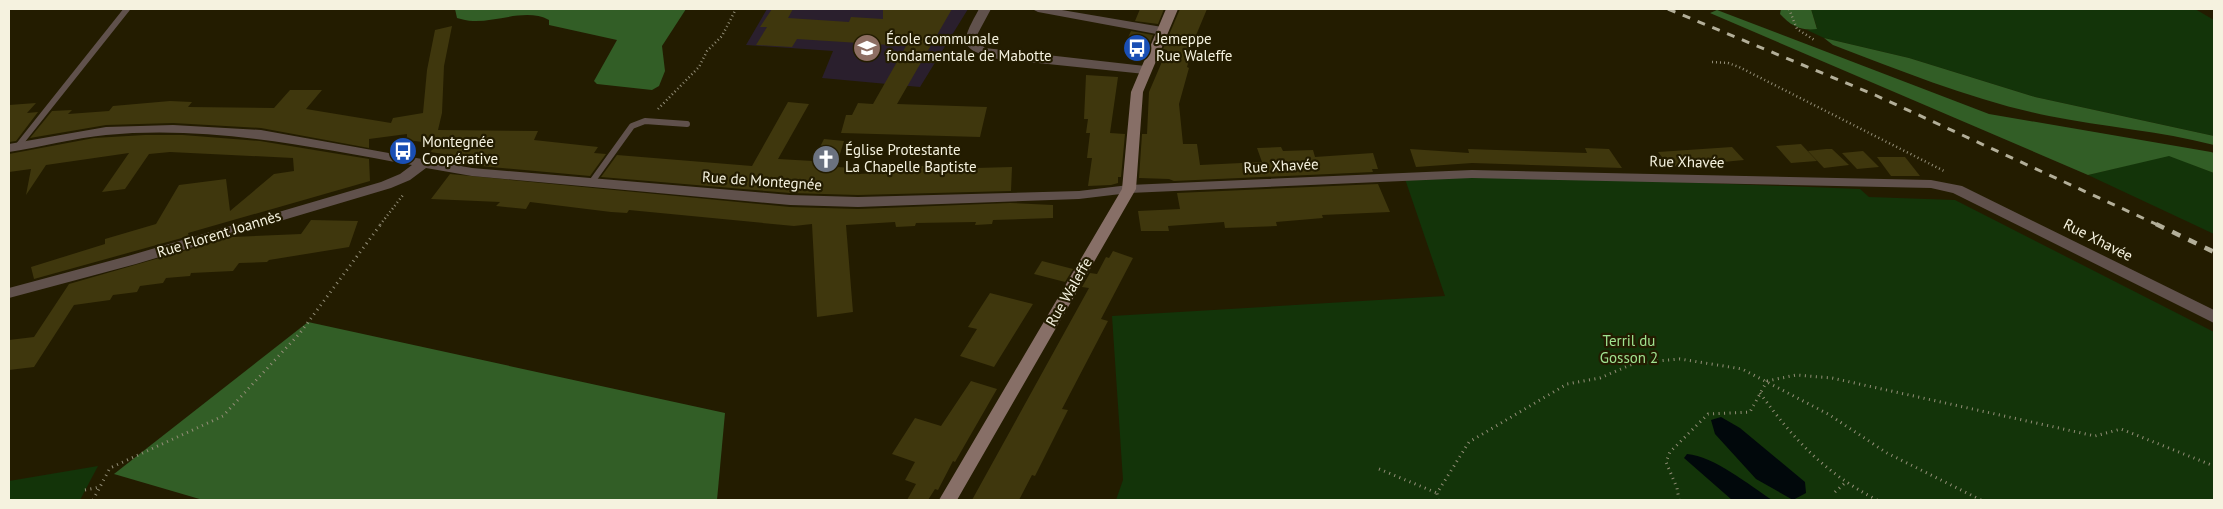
<svg xmlns="http://www.w3.org/2000/svg" width="2223" height="509" viewBox="0 0 2223 509" font-family="'PT Sans',sans-serif">
  <style>
    .education { fill: #2a1f2d }
    .green { fill: #133409 }
    .forest { fill: #325e26 }
    .water { fill: #01080b }
    .building { fill: #3f370d }
    .lines { fill: none; stroke-linecap: round; stroke-linejoin: round }
    .path-far1 { stroke: #948f78; stroke-width: 2.5; stroke-dasharray: 1 3; stroke-linecap: butt }
    .path { stroke: #948f78; stroke-width: 3; stroke-dasharray: 1 4.5; stroke-linecap: butt }
    .lane { stroke: #60514c; stroke-width: 6 }
    .street { fill: #60514c; fill-rule: evenodd }
    .secondary { fill: #876f67; fill-rule: evenodd }
    .rail-far1 { stroke: #b3af99; stroke-width: 3; stroke-dasharray: 8 8; stroke-linecap: butt }
    .rail { stroke: #b3af99; stroke-width: 4.5; stroke-dasharray: 9 9; stroke-linecap: butt }
    .labels { text-anchor: middle; stroke-width: 4.5; stroke-linejoin: round; paint-order: stroke }
    .poi-label { font-size: 15px; fill: #f5f2df; stroke: #231c00; text-anchor: start }
    .street-label { font-size: 15px; fill: #f5f2df; stroke: #231c00 }
    .park-label { font-size: 15px; fill: #a0e290; stroke: #231c00 }
  </style>
  <rect width="100%" height="100%" fill="#231c00"/>
  <polygon class="education" points="767,9 968,9 920,87 822,78 833,51 746,45"/>
  <g class="green">
    <polygon points="1811,9 2195,9 2214,20 2214,136 2035,97 1909,58 1824,38 1807,30 1817,28"/>
    <polygon points="2169,155 2214,173 2214,234 2088,175"/>
    <polygon points="1472,174 1860,189 1869,197 1955,200 2214,332 2214,500 1116,500 1123,480 1112,316 1445,296 1404,176"/>
    <polygon points="98,466 80,500 9,500 9,481"/>
  </g>
  <g class="forest">
    <path d="M 455,9 L 686,9 L 662,46 L 665,71 L 659,86 L 652,90 L 597,84 L 594,81 L 617,40 L 549,25 L 549,20 C 527,8 497,22 473,21 C 468,21 462,19 457,18 Z"/>
    <path d="M 1781,9 L 1811,9 L 1817,29 C 1801,31 1791,26 1780,14 Z"/>
    <polygon points="1717,10 1989,114 2211,152 2214,153 2214,173 2169,156 2088,175 1710,13"/>
    <path d="M 1824,38 L 1909,58 L 2035,97 L 2214,136 L 2214,145 C 2160,131 2104,127 2049,116 C 1975,101 1904,72 1833,45 Z"/>
    <polygon points="308,322 725,413 717,500 203,500 114,474"/>
  </g>
  <g class="water">
    <polygon points="1721,417 1740,428 1805,482 1806,493 1793,500 1756,479 1715,434 1711,420"/>
    <path d="M 1687,454 C 1714,456 1749,485 1772,500 L 1732,500 L 1684,458 Z"/>
  </g>
  <g class="building">
    <polygon points="772,9 793,9 788,18 849,22 851,17 883,19 883,9 952,9 897,104 987,107 980,137 841,133 846,115 852,115 858,103 873,104 906,46 797,39 792,47 756,45 767,27 760,27"/>
    <polygon points="1140,9 1164,9 1158,24 1135,21"/>
    <polygon points="1180,9 1207,9 1189,52 1191,52 1187,67 1189,68 1179,104 1183,144 1197,144 1200,165 1262,162 1257,148 1281,147 1283,151 1313,150 1315,157 1373,153 1378,169 1372,169 1373,172 1174,181 1169,179 1139,178 1142,134 1147,134 1149,92 1167,50 1163,49"/>
    <polygon points="452,26 444,66 442,113 438,130 538,131 534,140 598,147 594,153 606,154 590,176 459,164 464,157 430,152 438,144 407,140 407,134 369,139 369,148 261,128 173,123 106,125 30,138 52,111 72,110 68,114 109,111 113,106 170,101 192,102 188,107 274,108 290,90 322,90 306,109 391,123 393,118 423,113 427,70 435,30"/>
    <polygon points="1131,31 1153,35 1148,48 1125,44"/>
    <polygon points="1086,75 1118,77 1110,133 1125,134 1121,177 1118,177 1118,183 1111,185 1088,186 1092,158 1087,158 1090,133 1086,133 1088,119 1084,119"/>
    <polygon points="788,102 809,104 778,159 813,161 824,139 844,141 836,167 855,168 854,174 920,172 921,166 939,166 939,169 1012,167 1011,191 858,195 790,193 601,177 617,155 752,166"/>
    <polygon points="36,103 27,113 38,112 16,141 9,142 9,105"/>
    <polygon points="145,135 183,135 260,141 369,159 370,181 188,233 189,236 34,279 31,267 105,244 105,239 156,224 179,185 226,179 230,211 274,174 294,171 293,158 170,152 149,154 125,189 102,192 129,153 46,165 26,195 31,169 9,172 9,154 94,138"/>
    <polygon points="1801,144 1817,161 1791,163 1776,146"/>
    <polygon points="1732,147 1744,160 1670,167 1658,152"/>
    <polygon points="1585,148 1609,149 1622,168 1472,163 1416,167 1410,149 1469,153 1468,149 1587,153"/>
    <polygon points="1826,149 1832,149 1849,165 1824,168 1808,151"/>
    <polygon points="1863,151 1879,167 1857,169 1842,153"/>
    <polygon points="1877,157 1905,157 1920,176 1891,176"/>
    <polygon points="450,174 790,207 858,209 1010,203 1053,205 1053,218 993,220 992,224 975,225 976,222 916,223 915,226 896,227 895,222 846,225 853,312 817,317 812,224 794,226 629,210 627,213 611,212 530,202 526,209 496,206 500,202 431,199"/>
    <polygon points="1378,184 1390,212 1322,215 1323,218 1276,222 1277,226 1225,228 1224,222 1168,226 1169,231 1141,231 1138,211 1180,209 1177,193"/>
    <polygon points="311,220 358,221 349,247 269,260 267,262 239,263 233,271 191,273 190,276 166,278 163,283 140,286 137,292 113,295 110,300 74,305 34,367 9,370 9,340 34,337 69,284 232,237 301,234"/>
    <polygon points="1113,251 1133,258 1101,319 1108,321 1062,409 1068,410 1035,476 1032,475 1019,500 972,500 1089,288 1082,287 1090,273 1097,274 1106,257 1109,258"/>
    <polygon points="1042,261 1073,269 1065,282 1034,274"/>
    <polygon points="990,293 1033,304 994,367 960,356 977,329 968,327"/>
    <polygon points="971,381 997,389 955,462 953,461 938,490 935,489 928,500 907,500 916,484 905,480 915,462 892,454 915,418 941,426"/>
  </g>
  <g class="lines">
    <g class="path-far1">
      <polyline points="1789,9 1797,29 1816,41"/>
      <polyline points="1712,62 1728,63 1739,67 1946,172"/>
      <polyline points="658,109 699,67 707,51 722,36 736,9"/>
      <polyline points="380,225 403,195"/>
    </g>
    <g class="path">
      <polyline points="1767,381 1796,375 1832,378 2095,436 2121,429 2214,466"/>
      <path d="M 1760,393 C 1794,440 1825,473 1877,500"/>
      <polyline points="1379,469 1437,493"/>
      <polyline points="85,490 100,487"/>
      <polyline points="1835,492 1846,482"/>
      <polyline points="93,500 110,468 223,416 300,333 381,224"/>
      <polyline points="1438,500 1437,493 1469,442 1567,384 1600,378 1635,363 1680,359 1742,369 1828,414 1887,453 1981,500"/>
      <polyline points="1679,500 1677,488 1666,462 1670,452 1708,414 1750,412 1767,381"/>
    </g>
    <g class="lane">
      <polyline points="18,146 127,9"/>
      <polyline points="591,183 632,126 645,121 687,124"/>
    </g>
    <g class="street">
      <path d="M 979,9 L 991,9 L 977,35 L 978,42 L 985,48 L 1145,66 L 1151,70 L 1145,74 L 998,59 C 957,49 961,42 979,9 Z"/>
      <polygon points="1032,9 1056,9 1162,27 1168,31 1162,35 1038,12"/>
      <path d="M 173,125 L 261,130 L 472,168 L 790,195 L 858,197 L 1079,191 L 1129,185 L 1472,170 L 1931,180 L 1962,186 L 2214,310 L 2214,323 L 1953,193 L 1931,188 L 1472,178 L 1129,193 L 1079,199 L 858,207 L 790,205 L 472,176 L 426,168 L 410,180 L 391,188 L 136,264 L 9,298 L 9,288 L 128,256 L 381,182 L 400,174 L 412,165 C 311,147 209,125 106,135 C 74,138 41,147 9,152 L 9,144 L 106,127 Z"/>
    </g>
    <polygon class="secondary" points="1166,9 1178,9 1143,92 1136,189 957,500 939,500 1122,189 1131,92"/>
    <polyline class="rail-far1" points="1668,9 1875,95 2158,225"/>
    <polyline class="rail" points="2156,224 2214,252"/>
  </g>
  <defs>
    <g id="school-disc" transform="scale(1.4375)"><circle r="9.5" fill="#8d6e63" stroke="#231c00"/><path d="M0-5L7-2L0 1L-7-2ZM-4 1L0 2.5L4 1V4Q0 6-4 4Z" fill="#fff"/></g>
    <g id="bus-disc" transform="scale(1.4375)"><circle r="9.5" fill="#1a4fb4" stroke="#231c00"/><path d="M-5-6H5V4H4V6H2V4H-2V6H-4V4H-5ZM-3.5-4V0h7V-4ZM-3.5 1.2v1.5H-2V1.2ZM2 1.2v1.5H3.5V1.2Z" fill="#fff"/></g>
    <g id="church-disc" transform="scale(1.4375)"><circle r="9.5" fill="#6b7280" stroke="#231c00"/><path d="M-1.2-6h2.4v3.5h3.3v2.4h-3.3V6h-2.4V-.1h-3.3v-2.4h3.3Z" fill="#fff"/></g>
  </defs>
  <g fill-rule="evenodd">
    <use href="#school-disc" x="867" y="48"/>
    <use href="#bus-disc" x="1137" y="48"/>
    <use href="#bus-disc" x="403" y="151"/>
    <use href="#church-disc" x="826" y="159"/>
  </g>
  <g class="labels">
    <g class="poi-label">
      <text x="886" y="44">École communale<tspan x="886" dy="17">fondamentale de Mabotte</tspan></text>
      <text x="1156" y="44">Jemeppe<tspan x="1156" dy="17">Rue Waleffe</tspan></text>
      <text x="422" y="147">Montegnée<tspan x="422" dy="17">Coopérative</tspan></text>
      <text x="845" y="155">Église Protestante<tspan x="845" dy="17">La Chapelle Baptiste</tspan></text>
    </g>
    <g class="street-label">
      <text transform="translate(1687 162) rotate(1)" y="5">Rue Xhavée</text>
      <text transform="translate(1281 166) rotate(-3)" y="5">Rue Xhavée</text>
      <text transform="translate(762 181) rotate(4)" y="5">Rue de Montegnée</text>
      <text transform="translate(219 234) rotate(-17)" y="5">Rue Florent Joannès</text>
      <text transform="translate(2098 240) rotate(27)" y="5">Rue Xhavée</text>
      <text transform="translate(1069 292) rotate(-60)" y="5">Rue Waleffe</text>
    </g>
    <g class="park-label">
      <text x="1629" y="346">Terril du<tspan x="1629" dy="17">Gosson 2</tspan></text>
    </g>
  </g>
  <rect width="2223" height="509" fill="none" stroke="#f5f2df" stroke-width="20"/>
</svg>
